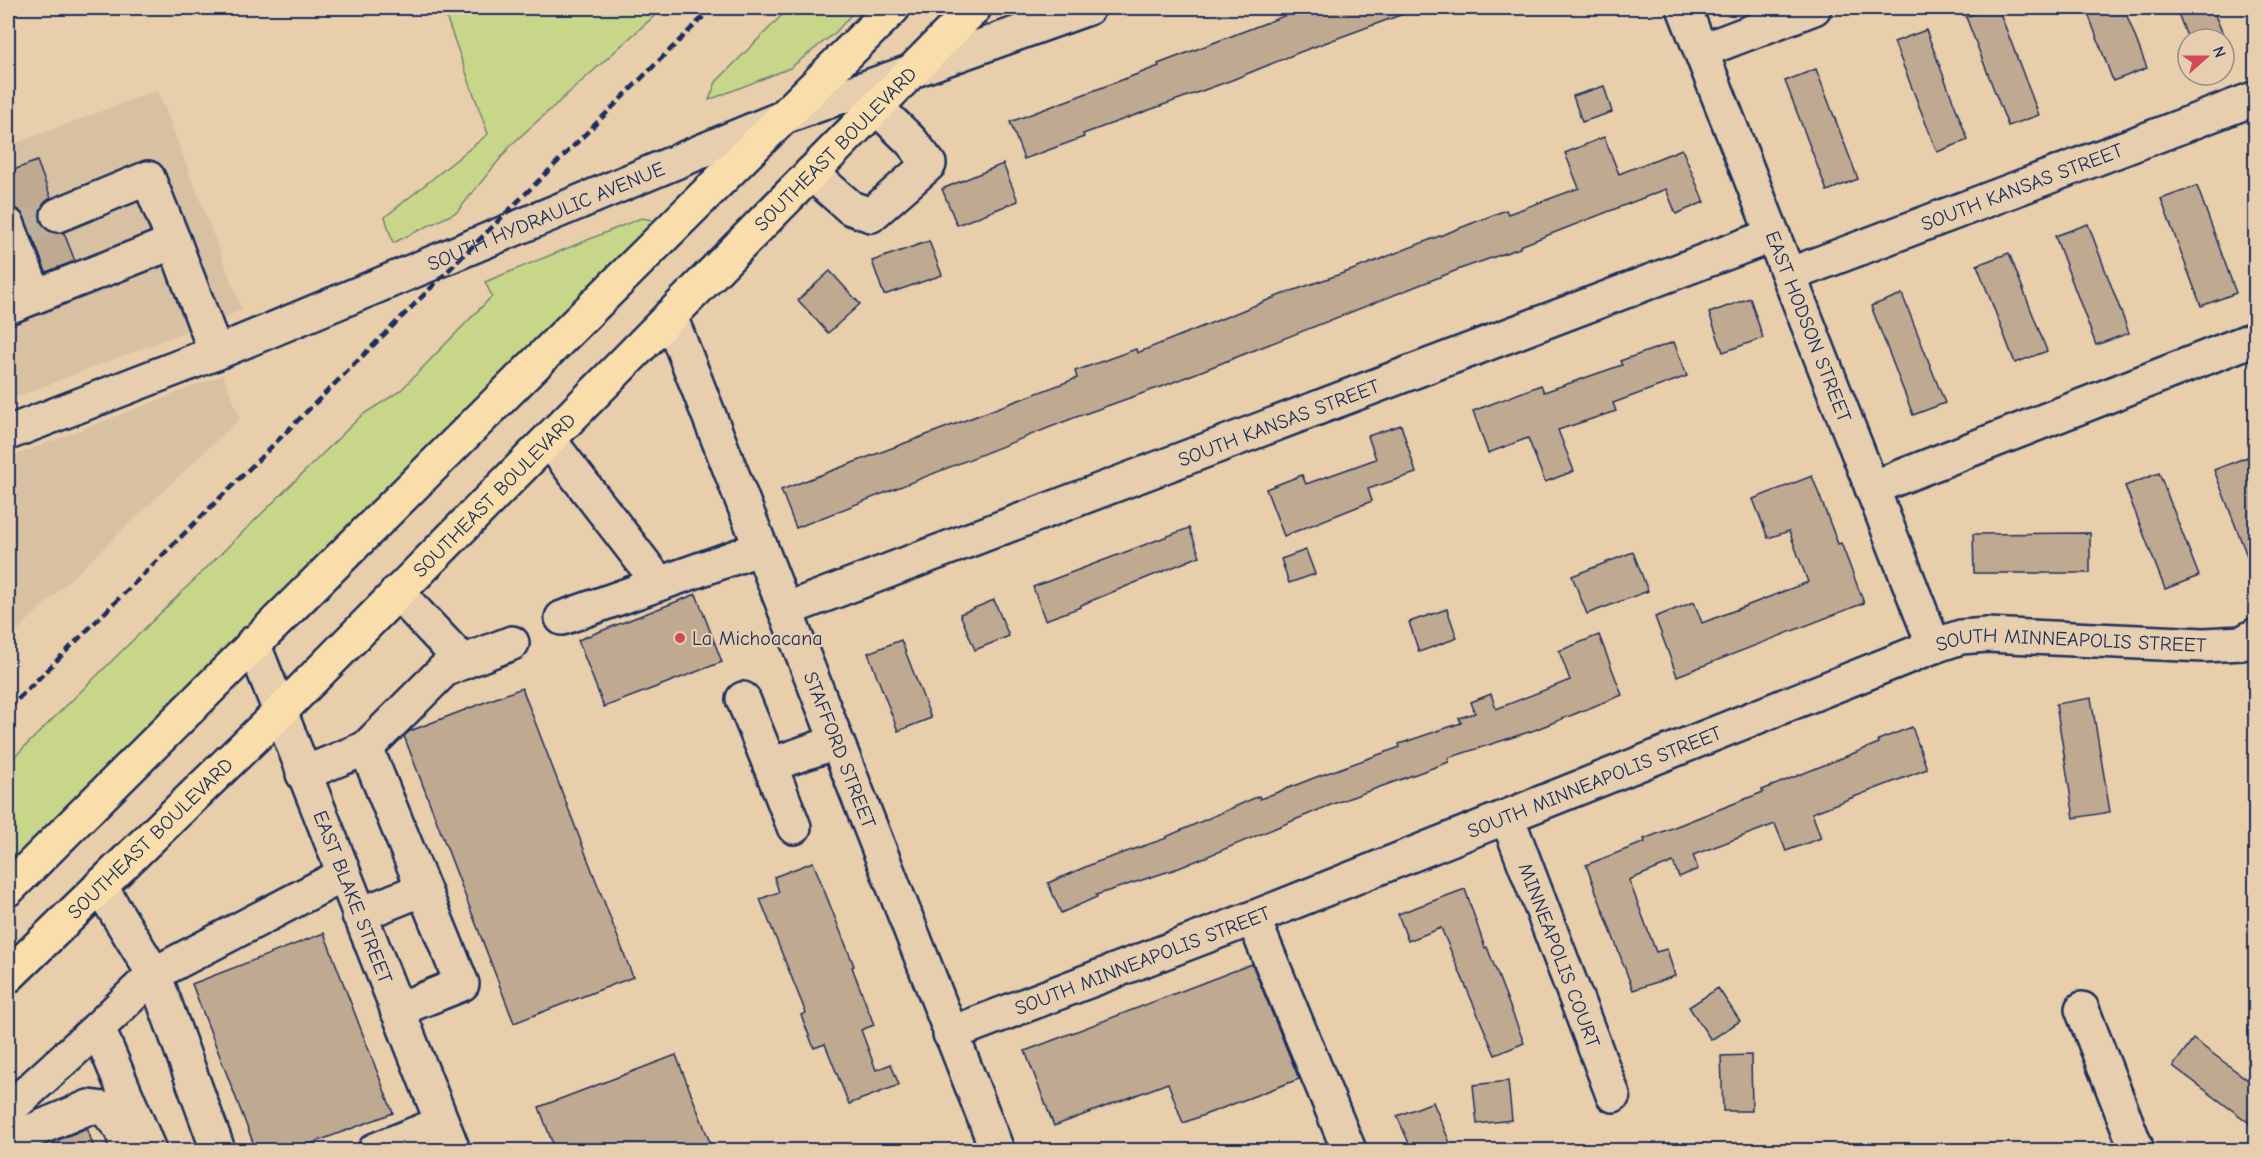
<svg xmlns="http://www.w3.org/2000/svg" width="2263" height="1158" viewBox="0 0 2263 1158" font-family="'Comic Neue',sans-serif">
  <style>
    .built { fill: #d8c0a2 }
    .green { fill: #c8d68a; stroke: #728274; stroke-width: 1.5 }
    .building { fill: #c0a991; stroke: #1b2f5e; stroke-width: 1.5 }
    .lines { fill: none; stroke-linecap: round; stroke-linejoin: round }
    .minor-tunnel { stroke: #bfae9c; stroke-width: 33; stroke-dasharray: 33 16; stroke-linecap: butt }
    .minor-casing { stroke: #1b2f5e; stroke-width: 38 }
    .major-casing { stroke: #1b2f5e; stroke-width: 38 }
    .minor { stroke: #e6ceae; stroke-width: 33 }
    .major { stroke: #f9deab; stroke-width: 33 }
    .rail { stroke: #1b2f5e; stroke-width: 4.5; stroke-dasharray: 9 4.5; stroke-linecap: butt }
    .poi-dot { fill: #d1495b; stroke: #e6ceae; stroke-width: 2 }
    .labels { text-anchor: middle; stroke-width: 4.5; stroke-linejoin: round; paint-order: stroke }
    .street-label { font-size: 20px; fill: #1b2f5e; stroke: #e6ceae }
    .poi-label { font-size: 20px; fill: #1b2f5e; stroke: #e6ceae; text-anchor: start }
  </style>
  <rect width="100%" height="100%" fill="#e8ceab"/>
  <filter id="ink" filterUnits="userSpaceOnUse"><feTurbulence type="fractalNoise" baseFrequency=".0167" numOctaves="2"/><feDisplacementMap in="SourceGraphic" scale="12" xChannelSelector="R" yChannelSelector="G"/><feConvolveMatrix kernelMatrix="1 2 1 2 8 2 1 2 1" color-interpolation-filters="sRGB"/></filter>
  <g filter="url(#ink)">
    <g class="built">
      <polygon points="158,90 242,310 8,400 8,146"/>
      <polygon points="223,375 240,418 8,639 8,458"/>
    </g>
    <g class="green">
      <polygon points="443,8 663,8 512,144 457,212 393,243 385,217 488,134"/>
      <polygon points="789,8 857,8 836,32 790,68 709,100 716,82"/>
      <polygon points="641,218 652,220 652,228 8,866 8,763 362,415 400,391 492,296 485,282"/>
    </g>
    <g class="building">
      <polygon points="1305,8 1413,8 1414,10 1300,52 1232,80 1083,134 1084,137 1024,159 1010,122 1159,66 1158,64"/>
      <polygon points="1990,8 1998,8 2039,115 2008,126 1966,17"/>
      <polygon points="2086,8 2124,8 2147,68 2113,81"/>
      <polygon points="2176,8 2212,8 2225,39 2188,39"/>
      <polygon points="1926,30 1968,140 1937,152 1894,42"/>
      <polygon points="1816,69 1858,179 1827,191 1785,81"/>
      <polygon points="1604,86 1612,112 1582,122 1573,96"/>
      <polygon points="1604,137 1619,174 1682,149 1704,202 1676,214 1666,189 1520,246 1520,248 1460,269 1166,385 1076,417 796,528 781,490 1077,378 1075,371 1136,349 1137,353 1283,294 1355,269 1506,210 1508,214 1579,188 1565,153"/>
      <polygon points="37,161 51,198 43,204 40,212 41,222 47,230 55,233 64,233 75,261 46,272 25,218 19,210 8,207 8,172"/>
      <polygon points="1003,164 1018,201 957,225 942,189"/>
      <polygon points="2197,186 2236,293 2201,306 2161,199"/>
      <polygon points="2088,224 2129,333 2096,345 2055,236"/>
      <polygon points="929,241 942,275 884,295 872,261"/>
      <polygon points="2009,253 2047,351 2015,363 1977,265"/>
      <polygon points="830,271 860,304 828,333 798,300"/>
      <polygon points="1902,294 1945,403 1913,415 1871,306"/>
      <polygon points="1750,298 1763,338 1723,352 1709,313"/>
      <polygon points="1674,342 1687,376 1613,403 1616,411 1558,430 1574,471 1545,482 1528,438 1488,453 1473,411 1541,385 1544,392 1622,365 1620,361"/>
      <polygon points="1401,425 1416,473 1368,489 1372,501 1284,536 1266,489 1302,475 1306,484 1376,459 1368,436"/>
      <polygon points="2247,457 2256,478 2256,573 2254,574 2214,470"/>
      <polygon points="2159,473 2199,576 2165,589 2125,486"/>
      <polygon points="1812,476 1838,544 1841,543 1864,603 1677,676 1655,617 1694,602 1702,623 1808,582 1789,531 1768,538 1753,499"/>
      <polygon points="1189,528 1200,556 1081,605 1081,607 1045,620 1033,587"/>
      <polygon points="2090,533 2090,573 1974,573 1973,534"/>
      <polygon points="1306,550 1315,574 1289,583 1281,559"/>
      <polygon points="1633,552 1648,591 1587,614 1572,576"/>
      <polygon points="696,594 722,662 604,707 578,640"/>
      <polygon points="994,600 1009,636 975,650 960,614"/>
      <polygon points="1447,609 1457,638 1419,652 1409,622"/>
      <polygon points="1599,635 1622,695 1532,731 1448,758 1449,762 1333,804 1179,868 1096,895 1097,897 1061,913 1048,883 1097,862 1167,838 1166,837 1259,796 1260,799 1319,776 1400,747 1399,744 1461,723 1459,718 1475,713 1471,702 1491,694 1496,709 1570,680 1559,651"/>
      <polygon points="901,640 931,718 898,731 868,653"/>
      <polygon points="522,688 633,977 514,1023 404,736 410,731"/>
      <polygon points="2091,698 2110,812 2074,818 2056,704"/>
      <polygon points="1912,727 1927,769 1812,813 1821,838 1786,851 1775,824 1693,855 1698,869 1679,877 1673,862 1629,880 1656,952 1667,949 1675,976 1633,990 1586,865 1645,842 1644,839 1763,792 1762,790 1879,743 1878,740"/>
      <polygon points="813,862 854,966 852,967 874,1025 861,1030 876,1070 891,1064 899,1085 849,1104 825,1044 814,1048 801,1015 806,1013 760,899 779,892 774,877"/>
      <polygon points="1465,889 1485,948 1487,947 1524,1043 1495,1055 1441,928 1408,941 1398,914"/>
      <polygon points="324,933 393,1113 294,1150 256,1150 192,984"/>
      <polygon points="1252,964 1299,1079 1183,1123 1168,1083 1054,1126 1025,1051"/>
      <polygon points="1718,988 1740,1021 1711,1040 1689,1007"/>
      <polygon points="2193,1039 2256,1086 2256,1128 2173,1066"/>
      <polygon points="676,1055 713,1150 555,1150 539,1107"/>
      <polygon points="1751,1055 1752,1111 1723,1111 1721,1056"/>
      <polygon points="1508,1081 1512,1120 1477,1124 1473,1085"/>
      <polygon points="1433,1102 1453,1150 1412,1150 1397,1116"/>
      <polygon points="87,1128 95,1150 34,1150"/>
    </g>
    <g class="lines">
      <polyline class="minor-tunnel" points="26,227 58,215"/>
      <g class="minor-casing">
        <g id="minor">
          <path id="s1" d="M 1684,8 L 1934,646"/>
          <polyline points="1701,51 1814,8"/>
          <polyline points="811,173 851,208 871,215 929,164 911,141 876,107"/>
          <polyline points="58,215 148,178 174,242"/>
          <polyline points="8,225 35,296"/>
          <path id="s2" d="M 1789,275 L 2256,98"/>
          <polyline points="8,307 174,242 216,353"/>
          <path id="s3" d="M 670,316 L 997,1150"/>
          <path id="s4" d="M 8,433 L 223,350 L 784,117 L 1088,8"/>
          <polyline points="549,440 659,583"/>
          <polyline points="1872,488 2256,338"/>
          <polyline points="397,592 463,662 512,643"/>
          <path id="s5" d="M 785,610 L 1773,235"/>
          <polyline points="562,618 761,548"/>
          <path id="s6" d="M 253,643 L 453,1150"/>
          <polyline points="743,699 770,765"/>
          <polyline points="303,774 366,748"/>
          <path id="s7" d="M 1507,817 L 1613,1095"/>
          <polyline points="794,827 770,765 836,742"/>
          <polyline points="100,886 154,974 343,875"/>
          <polyline points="359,915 423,889"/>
          <polyline points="1253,918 1349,1150"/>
          <polyline points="2082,1009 2137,1150"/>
          <polyline points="397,1010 462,984 366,748 444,670 463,662"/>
          <polyline points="98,1028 154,974 218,1150"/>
          <path id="s8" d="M 950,1034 L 1253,918 L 1934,646 L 1961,637 L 1987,635 L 2204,645 L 2242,643 L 2256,635"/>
          <polyline points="8,1110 98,1028 149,1150"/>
          <polyline points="8,1141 89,1107 105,1109 122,1129 127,1149"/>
          <polyline points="375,1150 442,1123"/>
        </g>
      </g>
      <g class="major-casing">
        <g id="major">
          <polyline points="8,889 893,8"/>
          <path id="s9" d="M 8,976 L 279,713 L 974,8"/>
        </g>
      </g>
      <use href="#minor" class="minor"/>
      <use href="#major" class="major"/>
      <polyline class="rail" points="8,709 712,8"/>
    </g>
  </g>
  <circle class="poi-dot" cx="680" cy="638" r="6"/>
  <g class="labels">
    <g class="street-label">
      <text dy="7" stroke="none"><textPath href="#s9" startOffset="1170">SOUTHEAST BOULEVARD</textPath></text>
      <text dy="7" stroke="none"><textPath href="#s2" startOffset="249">SOUTH KANSAS STREET</textPath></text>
      <text dy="7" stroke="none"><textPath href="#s4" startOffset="580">SOUTH HYDRAULIC AVENUE</textPath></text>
      <text dy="7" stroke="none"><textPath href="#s1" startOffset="342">EAST HODSON STREET</textPath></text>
      <text dy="7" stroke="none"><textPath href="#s5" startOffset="528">SOUTH KANSAS STREET</textPath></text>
      <text dy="7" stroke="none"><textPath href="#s9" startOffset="684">SOUTHEAST BOULEVARD</textPath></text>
      <text dy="7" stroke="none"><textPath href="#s8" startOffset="1196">SOUTH MINNEAPOLIS STREET</textPath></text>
      <text dy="7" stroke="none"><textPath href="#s3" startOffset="466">STAFFORD STREET</textPath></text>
      <text dy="7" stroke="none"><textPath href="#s8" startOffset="692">SOUTH MINNEAPOLIS STREET</textPath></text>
      <text dy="7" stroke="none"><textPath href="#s9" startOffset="198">SOUTHEAST BOULEVARD</textPath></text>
      <text dy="7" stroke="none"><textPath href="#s6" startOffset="273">EAST BLAKE STREET</textPath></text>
      <text dy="7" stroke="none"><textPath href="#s7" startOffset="148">MINNEAPOLIS COURT</textPath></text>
      <text dy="7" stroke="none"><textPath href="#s8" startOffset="206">SOUTH MINNEAPOLIS STREET</textPath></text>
    </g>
    <g class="poi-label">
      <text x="692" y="645">La Michoacana</text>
    </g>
  </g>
  <rect width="2263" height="1158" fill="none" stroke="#e6ceae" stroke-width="30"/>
  <rect x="15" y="15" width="2233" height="1128" fill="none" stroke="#1b2f5e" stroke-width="2" filter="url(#ink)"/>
  <g transform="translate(2206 57) rotate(69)"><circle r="28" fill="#e6ceae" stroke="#958e8e" stroke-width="1.5"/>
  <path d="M0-4.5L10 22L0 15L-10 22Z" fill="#d1495b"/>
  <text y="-9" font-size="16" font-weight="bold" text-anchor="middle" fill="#1b2f5e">N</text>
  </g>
</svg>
